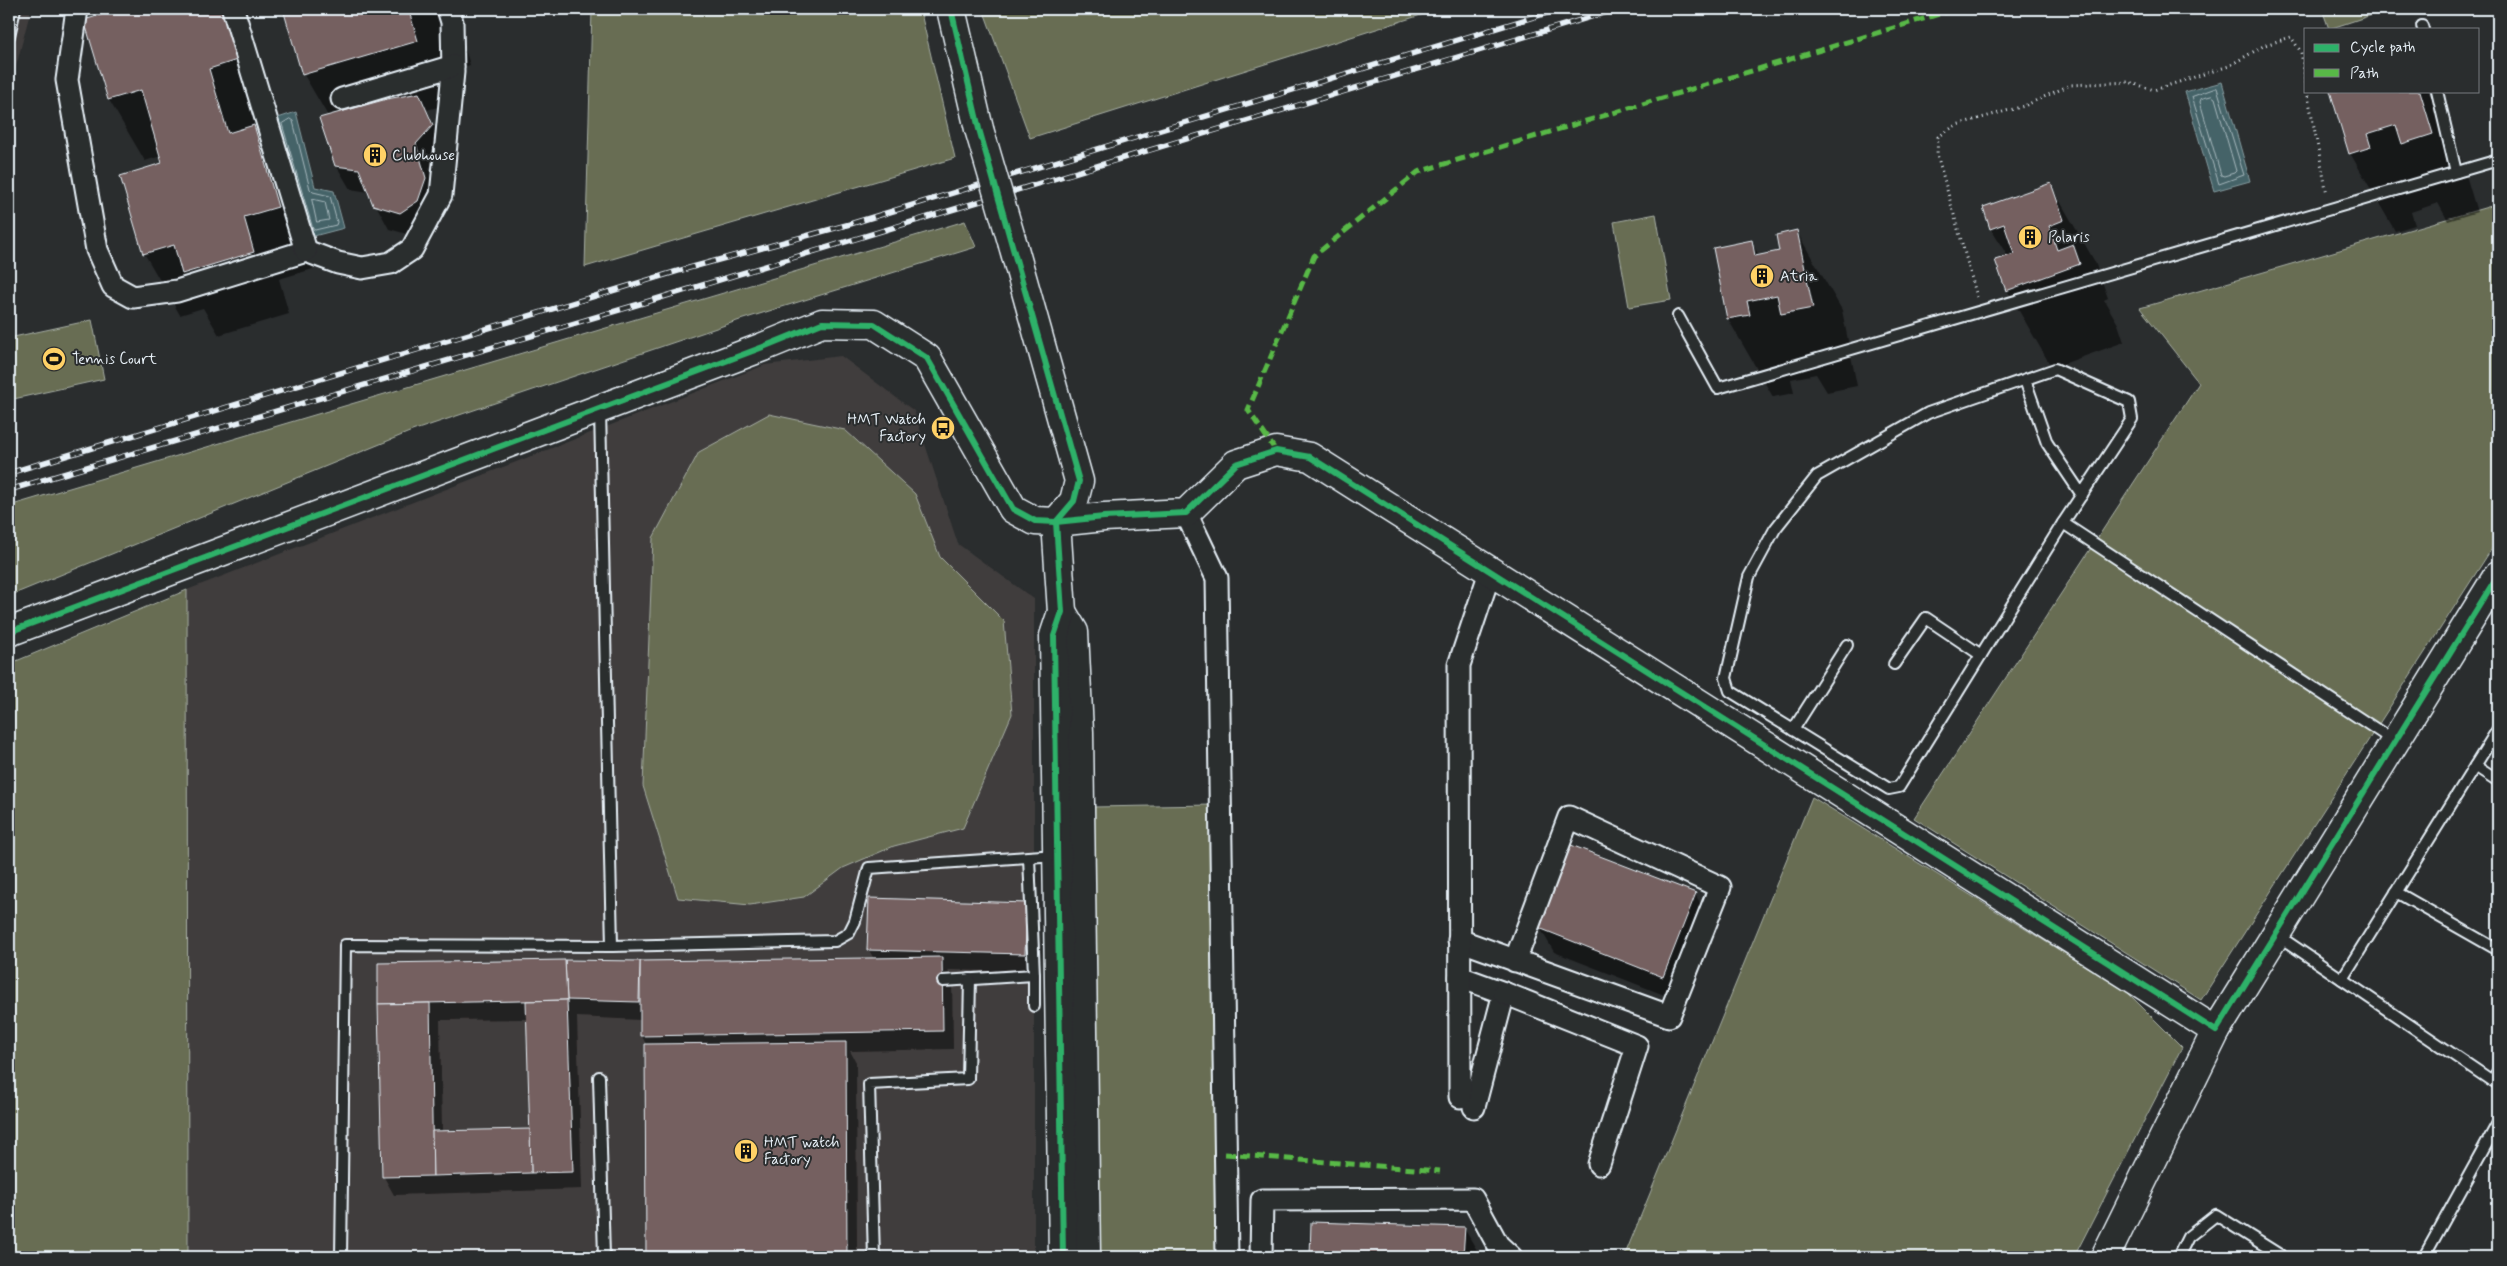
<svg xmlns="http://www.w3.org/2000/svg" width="2507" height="1266" viewBox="0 0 2507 1266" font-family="Mynerve,sans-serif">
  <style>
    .built { fill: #403d3d }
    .green { fill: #676d53; stroke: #a8afa6 }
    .water { fill: #456367; stroke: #869ca1 }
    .shadow { fill: #0007; fill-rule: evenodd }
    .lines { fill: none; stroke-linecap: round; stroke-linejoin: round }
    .shore { stroke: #a7b8be; stroke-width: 1 }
    .building { fill: #746160; stroke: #e8f1f8 }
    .lane-casing { stroke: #e8f1f8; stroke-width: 14 }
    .street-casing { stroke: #e8f1f8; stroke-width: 25 }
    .secondary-casing { stroke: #e8f1f8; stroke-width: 31 }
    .path { stroke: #e8f1f8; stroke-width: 3; stroke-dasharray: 1 4; stroke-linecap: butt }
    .lane { stroke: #2a2d2e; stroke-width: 10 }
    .street { stroke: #2a2d2e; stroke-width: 21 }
    .secondary { stroke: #2a2d2e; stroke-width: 28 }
    .rail-casing { stroke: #e8f1f8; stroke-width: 5.5 }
    .rail { stroke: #2a2d2e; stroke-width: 4; stroke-dasharray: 11; stroke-linecap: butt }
    .secondary-bridge-casing { stroke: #e8f1f8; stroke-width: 31; stroke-linecap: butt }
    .secondary-bridge { stroke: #2a2d2e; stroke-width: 28 }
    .quiet { stroke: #58b947; stroke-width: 5; stroke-dasharray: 10 5; stroke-linecap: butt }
    .cycleway-casing { stroke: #2a2d2e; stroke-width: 9 }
    .cycleway { stroke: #2db169; stroke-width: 6 }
    .labels { text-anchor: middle; stroke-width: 4; stroke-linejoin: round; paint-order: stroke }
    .poi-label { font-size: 15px; fill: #e8f1f8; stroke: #2a2d2e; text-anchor: start }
  </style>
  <rect width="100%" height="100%" fill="#2a2d2e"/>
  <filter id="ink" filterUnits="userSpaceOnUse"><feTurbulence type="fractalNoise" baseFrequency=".02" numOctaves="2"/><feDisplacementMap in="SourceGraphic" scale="10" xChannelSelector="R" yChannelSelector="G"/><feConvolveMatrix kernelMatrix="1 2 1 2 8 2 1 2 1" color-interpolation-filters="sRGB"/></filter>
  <g filter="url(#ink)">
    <g class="built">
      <polygon points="9,9 31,9 9,93"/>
      <polygon points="841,356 914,411 958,544 1034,599 1034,1257 188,1257 187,590 765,365"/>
    </g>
    <g class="green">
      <polygon points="592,9 920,9 955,158 585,267"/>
      <polygon points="983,9 1440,9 1030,138"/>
      <polygon points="2322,9 2390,9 2329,29"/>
      <polygon points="2498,204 2498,539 2201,1000 1914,818 2199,383 2140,308"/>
      <polygon points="1656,214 1671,300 1629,307 1614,222"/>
      <polygon points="965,221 976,247 740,320 412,431 9,596 9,506"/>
      <polygon points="92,320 104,379 9,400 9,338"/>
      <polygon points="769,414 845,430 915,494 940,557 1004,621 1012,714 963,828 894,846 843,868 804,897 750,905 678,898 643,786 653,538 699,452"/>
      <polygon points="187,590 188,1257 9,1257 9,664"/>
      <polygon points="1812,797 2127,992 2182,1047 2074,1257 1624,1257"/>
      <polygon points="1213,805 1218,1257 1098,1257 1093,807"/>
    </g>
    <g class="water">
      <polygon points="2222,82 2250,181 2214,191 2185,92"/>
      <polygon points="296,112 315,187 334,191 344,228 310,237 275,119"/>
    </g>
    <g class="shadow">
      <polygon points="107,9 228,9 271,122 254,127 289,188 313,269 279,279 289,314 219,335 203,308 180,315 144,253 163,164 161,156 145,161 109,100 86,21 108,14"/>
      <polygon points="285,9 453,9 470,65 444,73 452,103 427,110 446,150 429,168 439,203 414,236 389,229 369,192 350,189 336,165 328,116 304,75"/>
      <polygon points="2331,91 2428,91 2455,138 2477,212 2448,221 2438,203 2411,212 2415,225 2395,231 2350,153"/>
      <polygon points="2050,184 2095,262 2108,298 2104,300 2118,324 2124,342 2052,368 2007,290 2008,257 1991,229 1984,208"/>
      <polygon points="1797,232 1842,310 1857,386 1827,392 1816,374 1791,379 1794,393 1773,397 1728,319 1714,249 1751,242 1760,257 1781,252"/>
      <polygon points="1695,894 1709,918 1677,1000 1554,952 1540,928"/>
      <path d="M 1026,904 L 1035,972 L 948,970 L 952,976 L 953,1049 L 850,1051 L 856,1062 L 857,1257 L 647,1257 L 647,1046 L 642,1036 L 641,1020 L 577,1017 L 582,1189 L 394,1195 L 384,1177 L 379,964 L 874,959 L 869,950 ZM 528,1019 L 532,1130 L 442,1132 L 440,1020 Z"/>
      <polygon points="1313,1223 1464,1228 1478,1252 1478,1257 1311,1257"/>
      <polygon points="592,1254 594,1257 530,1257"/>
    </g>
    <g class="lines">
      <g class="shore">
        <polygon points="2217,88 2244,175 2219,184 2192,97"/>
        <polygon points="2212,96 2215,98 2236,171 2234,173 2224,176 2221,175 2200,102 2201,99"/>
        <polygon points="290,119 293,121 310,189 313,192 330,196 337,222 336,225 315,230 313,229 282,124"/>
        <polygon points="312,199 325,202 329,220 317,222"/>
      </g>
    </g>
    <g class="building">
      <polygon points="105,9 222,9 237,60 209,69 228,133 254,125 278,207 244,217 254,252 182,274 174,245 143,254 120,176 162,163 141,90 108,100 84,20 107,13"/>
      <polygon points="283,9 418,9 409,11 418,41 302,75"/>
      <polygon points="2330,91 2420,91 2433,134 2402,144 2396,125 2367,134 2371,147 2349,154"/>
      <polygon points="419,93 433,125 416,144 426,178 418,201 400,213 373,205 359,169 335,166 319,118 387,99"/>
      <polygon points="2051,183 2064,220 2049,226 2057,250 2073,244 2080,264 2006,291 1995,260 2014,254 2004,224 1990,229 1983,207"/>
      <polygon points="1797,230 1813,308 1781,314 1777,295 1747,301 1750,315 1727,319 1713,248 1752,240 1755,256 1779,251 1776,235"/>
      <polygon points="1571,845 1696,893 1663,977 1539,928"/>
      <polygon points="869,898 1027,903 1025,954 867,950"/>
      <polygon points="942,957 943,1031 640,1036 640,961"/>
      <polygon points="565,960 640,961 639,1002 567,1000"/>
      <polygon points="565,960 567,1000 378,1004 378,963"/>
      <polygon points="567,1000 573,1172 531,1173 526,1001"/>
      <polygon points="430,1003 433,1176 382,1177 378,1004"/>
      <polygon points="846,1042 847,1257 646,1257 645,1044"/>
      <polygon points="530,1129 531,1173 433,1176 432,1131"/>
      <polygon points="1311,1222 1465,1227 1463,1257 1310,1257"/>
      <polygon points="592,1252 592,1257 528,1257 528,1256"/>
    </g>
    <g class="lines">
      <g class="lane-casing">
        <g id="lane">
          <polyline points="2422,26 2423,29"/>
          <polyline points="9,36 15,9"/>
          <polyline points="2437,91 2456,172"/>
          <polyline points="1678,316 1718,388 2498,160"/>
          <polygon points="2055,369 2129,402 2132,419 2063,523 1899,787 1889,789 1730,691 1726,678 1749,577 1775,529 1817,476 1928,413"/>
          <polyline points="2025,380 2047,443 2082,495"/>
          <polyline points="600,410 612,946"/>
          <polyline points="2063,523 2394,741"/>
          <polyline points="1894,664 1926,618 1981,655"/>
          <polyline points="1793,730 1847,645"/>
          <polyline points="2475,766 2498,781"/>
          <polyline points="2396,892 2498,950"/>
          <polyline points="2277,935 2498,1085"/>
          <polyline points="1034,975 1034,1006"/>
          <polyline points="2342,979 2498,729"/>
          <polyline points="943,981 1034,975 1029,857"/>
          <polyline points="599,1077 604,1257"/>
          <polyline points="2492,1081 2498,1071"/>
          <polyline points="341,1257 345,945 612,946 835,941 849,933 855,921 869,868 1056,855"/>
          <polyline points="874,1257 869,1084 968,1079 970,979"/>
          <polyline points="2178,1257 2188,1237 2216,1215 2283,1257"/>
          <polyline points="2424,1257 2498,1123"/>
        </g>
      </g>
      <g class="street-casing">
        <g id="street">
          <polyline points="77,9 67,80 97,250 113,286 133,297 177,291 306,251 338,263 362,268 391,263 412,249 441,195 453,72 452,22 448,9"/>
          <polyline points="233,9 306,251"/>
          <polyline points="342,99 453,66"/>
          <polyline points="1186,513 1217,578 1227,1257"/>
          <polyline points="1459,940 1669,1016 1720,887 1569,817 1515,961"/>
          <polyline points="1460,977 1504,993 1474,1107"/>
          <polyline points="1504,993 1637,1046 1599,1164"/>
          <polyline points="1460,1097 1459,665 1490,572"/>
          <polyline points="1261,1257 1262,1200 1473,1199 1498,1245 1511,1257"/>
        </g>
      </g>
      <g class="secondary-casing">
        <g id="secondary">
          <polyline points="951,9 979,129"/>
          <polyline points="1062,612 1074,632 1079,732 1086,1257"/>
          <polyline points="9,632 763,347 822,323 874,324 927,358 1013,509 1035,521 1056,522 1074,501 1079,481 1013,245"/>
          <polyline points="1063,1257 1054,636 1062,612 1056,522 1104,517 1186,513 1236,464 1276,451 1310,457 2216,1031 2498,575"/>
          <polyline points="2105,1257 2216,1031"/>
        </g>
      </g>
      <g class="path">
        <polyline points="2307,91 2327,194"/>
        <polyline points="1977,297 1937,154 1938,137 1956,125 2024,106 2070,85 2129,82 2154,90 2229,66 2265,45 2291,37 2301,52 2306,84"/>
      </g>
      <use href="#lane" class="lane"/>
      <use href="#street" class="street"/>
      <use href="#secondary" class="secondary"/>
      <g class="rail-casing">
        <g id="rail">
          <polyline points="9,473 678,271 850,224 1560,9"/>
          <polyline points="9,490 653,300 1617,9"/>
        </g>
      </g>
      <use href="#rail" class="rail"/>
      <g class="secondary-bridge-casing">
        <polyline id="secondary-bridge" points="979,129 1013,245"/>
      </g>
      <use href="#secondary-bridge" class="secondary-bridge"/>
      <g class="quiet">
        <polyline points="1276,451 1248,410 1314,256 1418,172 1956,9"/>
        <polyline points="1225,1154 1440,1171"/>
      </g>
      <g class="cycleway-casing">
        <g id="cycleway">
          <polyline points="9,632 763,347 822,323 874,324 927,358 1013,509 1035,521 1056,522 1074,501 1079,481 979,129 951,9"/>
          <polyline points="1063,1257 1054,636 1062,612 1056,522 1104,517 1186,513 1236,464 1276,451 1310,457 2216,1031 2498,575"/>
        </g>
      </g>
      <use href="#cycleway" class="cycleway"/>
    </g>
  </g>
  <defs>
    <g id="building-disc" transform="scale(1.25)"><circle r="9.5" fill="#ffd166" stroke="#2a2d2e"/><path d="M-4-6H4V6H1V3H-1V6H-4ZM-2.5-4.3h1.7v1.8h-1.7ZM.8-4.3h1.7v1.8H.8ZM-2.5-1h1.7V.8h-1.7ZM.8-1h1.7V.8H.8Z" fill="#111"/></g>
    <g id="stadium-disc" transform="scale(1.25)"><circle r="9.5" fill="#ffd166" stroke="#2a2d2e"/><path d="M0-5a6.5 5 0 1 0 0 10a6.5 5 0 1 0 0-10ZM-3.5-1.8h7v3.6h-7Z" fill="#111"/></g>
    <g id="bus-disc" transform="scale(1.25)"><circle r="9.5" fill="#ffd166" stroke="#2a2d2e"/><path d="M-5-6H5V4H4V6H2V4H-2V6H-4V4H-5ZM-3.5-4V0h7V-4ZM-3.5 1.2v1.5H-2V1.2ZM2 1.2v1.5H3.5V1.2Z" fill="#111"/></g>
  </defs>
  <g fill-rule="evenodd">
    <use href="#building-disc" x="375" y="155"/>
    <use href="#building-disc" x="2030" y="237"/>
    <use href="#building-disc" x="1762" y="276"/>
    <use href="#stadium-disc" x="54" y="359"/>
    <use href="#bus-disc" x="943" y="428"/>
    <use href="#building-disc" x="746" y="1151"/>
  </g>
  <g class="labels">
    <g class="poi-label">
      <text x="392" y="160">Clubhouse</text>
      <text x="2048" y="242">Polaris</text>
      <text x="1780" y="281">Atria</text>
      <text x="72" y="364">Tennis Court</text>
      <text x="926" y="424" text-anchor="end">HMT Watch<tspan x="926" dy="17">Factory</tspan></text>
      <text x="764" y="1147">HMT watch<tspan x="764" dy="17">Factory</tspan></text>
    </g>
  </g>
  <rect width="2507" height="1266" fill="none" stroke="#2a2d2e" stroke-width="30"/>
  <rect x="15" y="15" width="2477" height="1236" fill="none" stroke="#e8f1f8" stroke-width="2" filter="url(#ink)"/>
  <rect x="2304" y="28" width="175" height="65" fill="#2a2d2e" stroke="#767b7f"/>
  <rect x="2314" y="44" width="25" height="8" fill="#2db169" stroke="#767b7f"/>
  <text x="2350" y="52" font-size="15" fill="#e8f1f8">Cycle path</text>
  <rect x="2314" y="69" width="25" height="8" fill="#58b947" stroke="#767b7f"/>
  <text x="2350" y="78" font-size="15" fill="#e8f1f8">Path</text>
</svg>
